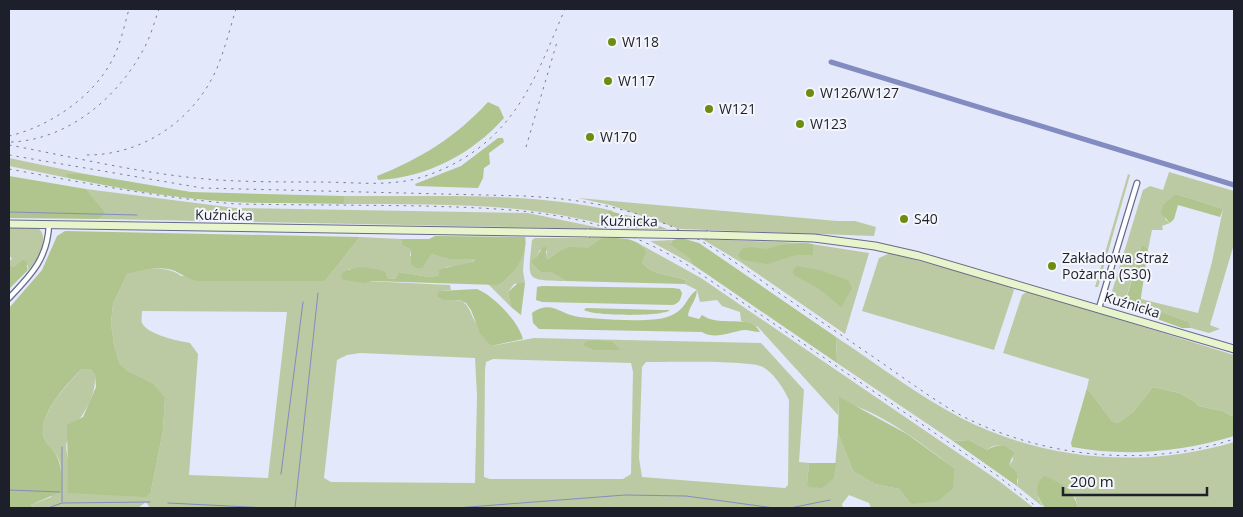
<svg xmlns="http://www.w3.org/2000/svg" width="1243" height="517" viewBox="0 0 1243 517" font-family="'Open Sans',sans-serif">
  <style>
    .green { fill: #bbcaa2; fill-rule: evenodd }
    .forest { fill: #b0c48d }
    .lines { fill: none; stroke-linecap: round; stroke-linejoin: round }
    .stream { stroke: #838cc0; stroke-width: 1 }
    .canal { stroke: #838cc0; stroke-width: 5 }
    .street-casing { stroke: #666b87; stroke-width: 7 }
    .secondary-casing { stroke: #666b87; stroke-width: 9 }
    .street { stroke: #fff; stroke-width: 4.5 }
    .secondary { stroke: #e8f5cc; stroke-width: 7 }
    .rail { stroke: #7d7f8e; stroke-width: 1; stroke-dasharray: 2.5 5; stroke-linecap: butt }
    .secondary-bridge-casing { stroke: #666b87; stroke-width: 9; stroke-linecap: butt }
    .secondary-bridge { stroke: #e8f5cc; stroke-width: 7 }
    .poi-dot { fill: #6c8d10; stroke: #f4f6fc; stroke-width: 2 }
    .labels { text-anchor: middle; stroke-width: 4; stroke-linejoin: round; paint-order: stroke }
    .poi-label { font-size: 14px; fill: #1d1f2a; stroke: #f4f6fc; text-anchor: start }
    .street-label { font-size: 14px; fill: #1d1f2a; stroke: #f4f6fc }
  </style>
  <rect width="100%" height="100%" fill="#e4e8fb"/>
  <g class="green">
    <polygon points="9,158 85,174 67,174 68,178 9,166"/>
    <polygon points="1169,172 1234,191 1234,244 1210,325 1220,329 1209,333 1191,328 1189,322 1140,304 1141,299 1198,313 1212,262 1223,209 1176,194 1165,219 1170,223 1162,226 1163,230 1152,230 1148,250 1141,247 1125,302 1110,298 1143,190 1150,186 1163,190"/>
    <polygon points="1128,174 1130,175 1098,287 1095,287"/>
    <polygon points="86,189 235,208 528,213 605,229 99,219 106,213"/>
    <path d="M 344,196 C 431,197 529,191 614,211 L 607,213 L 616,228 C 525,201 438,205 344,204 Z"/>
    <polygon points="578,198 837,221 855,221 876,227 874,236 680,229 610,205"/>
    <path d="M 13,224 L 34,224 C 37,227 41,230 42,233 C 47,244 35,264 27,271 L 28,265 L 14,267 L 9,265 L 9,261 L 12,259 L 9,255 L 9,230 Z"/>
    <path d="M 360,237 L 401,239 L 402,245 L 411,250 L 410,256 L 431,254 L 448,259 L 476,259 L 466,265 L 446,267 L 439,275 L 430,277 L 399,272 L 395,279 L 387,278 C 374,265 367,268 349,269 L 344,280 L 450,285 L 451,290 L 440,291 L 453,300 C 469,299 469,312 476,323 C 480,331 486,339 491,346 L 534,338 L 761,343 L 804,390 L 799,462 L 809,463 L 807,484 L 834,478 L 838,433 L 853,471 L 875,484 L 899,489 L 911,504 L 954,468 C 919,442 881,411 839,401 L 838,415 L 758,327 L 741,321 L 740,312 L 722,306 L 717,300 L 700,302 L 697,290 L 685,284 L 685,280 C 670,274 652,276 642,262 L 643,247 L 636,242 L 701,278 L 999,481 L 1034,508 L 871,508 L 869,503 L 849,495 L 842,504 L 843,508 L 150,508 L 146,502 L 138,508 L 34,508 L 31,505 L 51,497 C 59,481 67,466 53,451 C 49,446 44,441 43,434 C 40,413 68,383 82,369 L 90,369 L 95,375 C 96,404 79,415 68,439 C 63,449 70,459 69,469 C 69,477 68,485 67,493 L 151,491 L 163,431 L 165,397 L 152,384 L 128,371 L 120,364 L 114,345 L 111,323 L 113,304 L 127,274 C 143,268 167,265 181,276 L 325,281 ZM 142,311 L 287,312 L 268,478 L 189,475 L 198,354 L 190,343 C 179,341 148,335 142,323 C 141,320 142,315 142,311 ZM 360,353 L 475,358 L 477,396 L 475,483 L 331,482 L 324,478 L 337,360 L 347,355 ZM 493,359 L 631,363 L 633,372 L 631,474 L 623,479 L 490,479 L 484,477 L 485,370 L 486,362 ZM 646,362 C 666,362 750,360 763,367 C 774,373 784,389 789,400 L 788,485 L 785,488 L 642,477 L 639,458 L 642,367 Z"/>
    <path d="M 535,238 L 601,238 L 587,248 L 570,248 L 561,250 L 548,259 L 546,256 L 547,251 L 540,250 L 537,256 L 530,262 L 540,272 L 551,272 L 566,281 C 524,280 528,281 532,240 Z"/>
    <polygon points="702,239 805,243 869,253 845,334 742,263"/>
    <polygon points="673,240 670,243 692,259 692,264 650,241"/>
    <path d="M 525,247 L 523,271 L 525,283 L 514,284 L 508,292 L 511,307 L 488,284 C 513,285 515,265 525,247 Z"/>
    <polygon points="890,253 1010,286 1014,290 994,350 862,311 879,258"/>
    <polygon points="1028,291 1234,355 1234,417 1222,411 1199,406 1194,401 1179,393 1153,387 1133,412 1118,423 1112,421 1087,388 1089,379 1003,353 1022,295"/>
    <path d="M 836,337 C 877,364 917,395 961,418 C 1045,461 1144,469 1234,442 L 1234,508 L 1078,508 L 1075,497 L 1038,497 L 1043,507 L 1017,486 L 1018,480 L 1009,465 L 1013,460 L 1011,449 C 1001,445 996,443 987,450 L 969,440 L 953,441 L 837,363 Z"/>
  </g>
  <g class="forest">
    <path d="M 488,102 L 499,107 L 504,118 C 472,154 426,178 378,180 L 377,176 C 420,159 456,137 488,102 Z"/>
    <polygon points="498,138 503,138 504,142 489,153 490,164 484,168 483,178 478,188 416,186 415,184 461,166"/>
    <path d="M 66,174 L 85,174 L 191,192 L 344,196 L 344,204 C 307,203 270,204 233,202 C 178,199 122,189 68,178 Z"/>
    <polygon points="9,176 86,189 106,213 99,219 9,218"/>
    <polygon points="1176,194 1223,209 1220,217 1178,205 1174,219 1170,223 1161,213 1163,205"/>
    <polygon points="609,211 634,217 667,229 616,228 607,213"/>
    <path d="M 65,231 L 360,237 L 325,281 L 196,281 C 188,278 182,275 175,271 C 162,265 139,270 127,274 L 113,304 L 111,323 L 114,345 L 120,364 L 128,371 L 153,384 L 165,397 L 163,431 L 151,491 L 146,497 L 67,493 C 69,470 67,449 67,425 L 83,417 L 96,387 L 95,375 L 90,369 L 82,369 C 68,382 40,413 43,434 C 44,444 54,449 57,457 C 62,467 61,479 62,491 L 31,505 L 34,508 L 9,508 L 9,308 L 42,270 L 57,236 Z"/>
    <path d="M 435,236 L 525,237 C 529,253 512,279 497,285 L 372,281 L 364,283 L 344,280 L 341,277 L 342,273 C 355,265 371,267 385,272 L 387,278 L 395,279 L 399,272 L 430,277 L 439,275 L 439,270 C 450,265 463,266 474,261 L 475,259 L 448,259 L 431,254 L 422,268 L 416,268 L 411,264 L 411,250 L 402,245 L 401,239 L 429,239 Z"/>
    <path d="M 601,238 C 616,238 639,236 646,252 L 642,262 C 652,276 670,274 685,280 L 685,284 L 566,281 L 551,272 L 540,272 L 530,262 L 537,256 L 543,247 L 546,247 L 546,256 L 548,259 L 561,250 L 570,247 L 587,248 Z"/>
    <polygon points="681,238 699,243 836,337 837,363 692,264 691,259 670,244 673,240"/>
    <polygon points="805,243 813,244 813,255 796,255 767,264 742,260 738,256 742,249 751,247 767,249 781,245"/>
    <polygon points="1144,246 1148,250 1140,304 1189,322 1191,328 1182,328 1124,307 1141,247"/>
    <polygon points="23,260 27,261 27,271 9,289 9,265 14,267"/>
    <polygon points="797,266 819,270 848,280 852,288 841,307 818,288 794,275 793,270"/>
    <polygon points="518,283 525,283 521,315 511,307 508,292"/>
    <path d="M 542,286 L 673,288 L 680,289 L 682,293 C 681,299 679,304 672,305 L 542,302 L 536,300 L 537,287 Z"/>
    <path d="M 477,289 C 494,296 518,321 523,339 L 491,346 L 480,333 L 471,310 L 466,303 L 459,300 L 443,300 L 437,296 L 439,291 Z"/>
    <path d="M 697,290 C 696,302 689,306 688,316 L 699,319 L 702,315 C 719,328 751,313 760,332 C 755,332 749,330 744,330 C 730,332 715,340 702,332 L 539,329 L 533,323 L 532,313 C 552,299 560,315 579,317 C 597,319 651,323 667,317 C 687,311 686,296 697,290 Z"/>
    <path d="M 586,308 L 660,310 L 670,310 C 663,317 592,316 584,310 Z"/>
    <polygon points="598,340 612,342 621,350 594,350 583,345 587,341"/>
    <path d="M 1153,387 L 1179,393 L 1194,401 L 1199,406 L 1222,411 L 1234,417 L 1234,436 C 1181,452 1127,457 1072,447 L 1071,443 L 1087,388 L 1112,421 L 1118,423 L 1133,412 Z"/>
    <polygon points="839,397 907,434 954,468 953,488 938,501 911,504 899,489 875,484 853,471 838,433"/>
    <path d="M 969,440 L 987,450 C 996,444 1007,443 1014,453 L 1009,465 L 1017,473 L 1017,486 L 953,441 Z"/>
    <polygon points="809,463 836,463 834,478 822,488 809,487 807,484"/>
    <path d="M 1044,476 C 1061,483 1073,489 1078,508 L 1045,508 C 1037,498 1033,485 1044,476 Z"/>
  </g>
  <g class="lines">
    <g class="stream">
      <polyline points="9,212 137,215"/>
      <polyline points="281,474 303,302"/>
      <polyline points="9,490 60,492"/>
      <polyline points="62,502 62,447"/>
      <polyline points="168,503 268,508"/>
      <polyline points="48,508 62,503 150,502"/>
      <polyline points="295,508 318,293"/>
      <polyline points="456,508 625,495 686,496 774,508 790,508 830,500"/>
    </g>
    <polyline class="canal" points="831,62 1234,185"/>
    <g class="street-casing">
      <g id="street">
        <path d="M 9,298 C 31,275 48,258 49,224"/>
        <polyline points="1099,308 1137,183"/>
      </g>
    </g>
    <g class="secondary-casing">
      <g id="secondary">
        <polyline points="9,224 589,233"/>
        <polyline points="708,235 814,238 875,246 919,256 1234,349"/>
      </g>
    </g>
    <use href="#street" class="street"/>
    <use href="#secondary" class="secondary"/>
    <g class="rail">
      <path d="M 9,136 C 48,127 90,99 110,64 C 120,47 124,27 129,9"/>
      <path d="M 11,142 C 67,140 116,99 142,52 C 150,39 154,23 159,9"/>
      <path d="M 9,145 C 78,158 147,175 218,180 C 251,182 286,182 320,182 C 349,182 382,186 411,180 C 433,175 457,164 476,150 C 524,115 542,62 565,9"/>
      <polyline points="526,147 557,42"/>
      <path d="M 9,155 L 202,188 L 524,196 C 584,199 640,209 694,237 C 725,254 753,275 782,295 C 820,321 858,346 895,372 C 918,388 940,404 964,417 C 1046,458 1146,468 1234,439"/>
      <path d="M 87,155 C 144,155 195,119 217,68 C 225,49 230,28 236,9"/>
      <path d="M 9,169 C 85,183 160,198 237,204 C 299,205 361,205 423,206 C 525,209 600,211 689,266 L 998,476 L 1038,508"/>
    </g>
    <g class="secondary-bridge-casing">
      <polyline id="secondary-bridge" points="589,233 708,235"/>
    </g>
    <use href="#secondary-bridge" class="secondary-bridge"/>
  </g>
  <g class="poi-dot">
    <circle cx="612" cy="42" r="5"/>
    <circle cx="608" cy="81" r="5"/>
    <circle cx="810" cy="93" r="5"/>
    <circle cx="709" cy="109" r="5"/>
    <circle cx="800" cy="124" r="5"/>
    <circle cx="590" cy="137" r="5"/>
    <circle cx="904" cy="219" r="5"/>
    <circle cx="1052" cy="266" r="5"/>
  </g>
  <g class="labels">
    <g class="poi-label">
      <text x="622" y="47">W118</text>
      <text x="618" y="86">W117</text>
      <text x="820" y="98">W126/W127</text>
      <text x="719" y="114">W121</text>
      <text x="810" y="129">W123</text>
      <text x="600" y="142">W170</text>
      <text x="914" y="224">S40</text>
      <text x="1062" y="263">Zakładowa Straż<tspan x="1062" dy="16">Pożarna (S30)</tspan></text>
    </g>
    <g class="street-label">
      <text transform="translate(224 215) rotate(1)" y="5">Kuźnicka</text>
      <text transform="translate(629 221) rotate(1)" y="5">Kuźnicka</text>
      <text transform="translate(1132 305) rotate(17)" y="5">Kuźnicka</text>
    </g>
  </g>
  <rect width="1243" height="517" fill="none" stroke="#1d1f2a" stroke-width="20"/>
  <path d="M1063 487v8h144v-8" fill="none" stroke="#1d1f2a" stroke-width="2.5"/>
  <text x="1070" y="487" font-size="15" fill="#1d1f2a" stroke="#f4f6fc" stroke-width="4" paint-order="stroke">200 m</text>
</svg>
